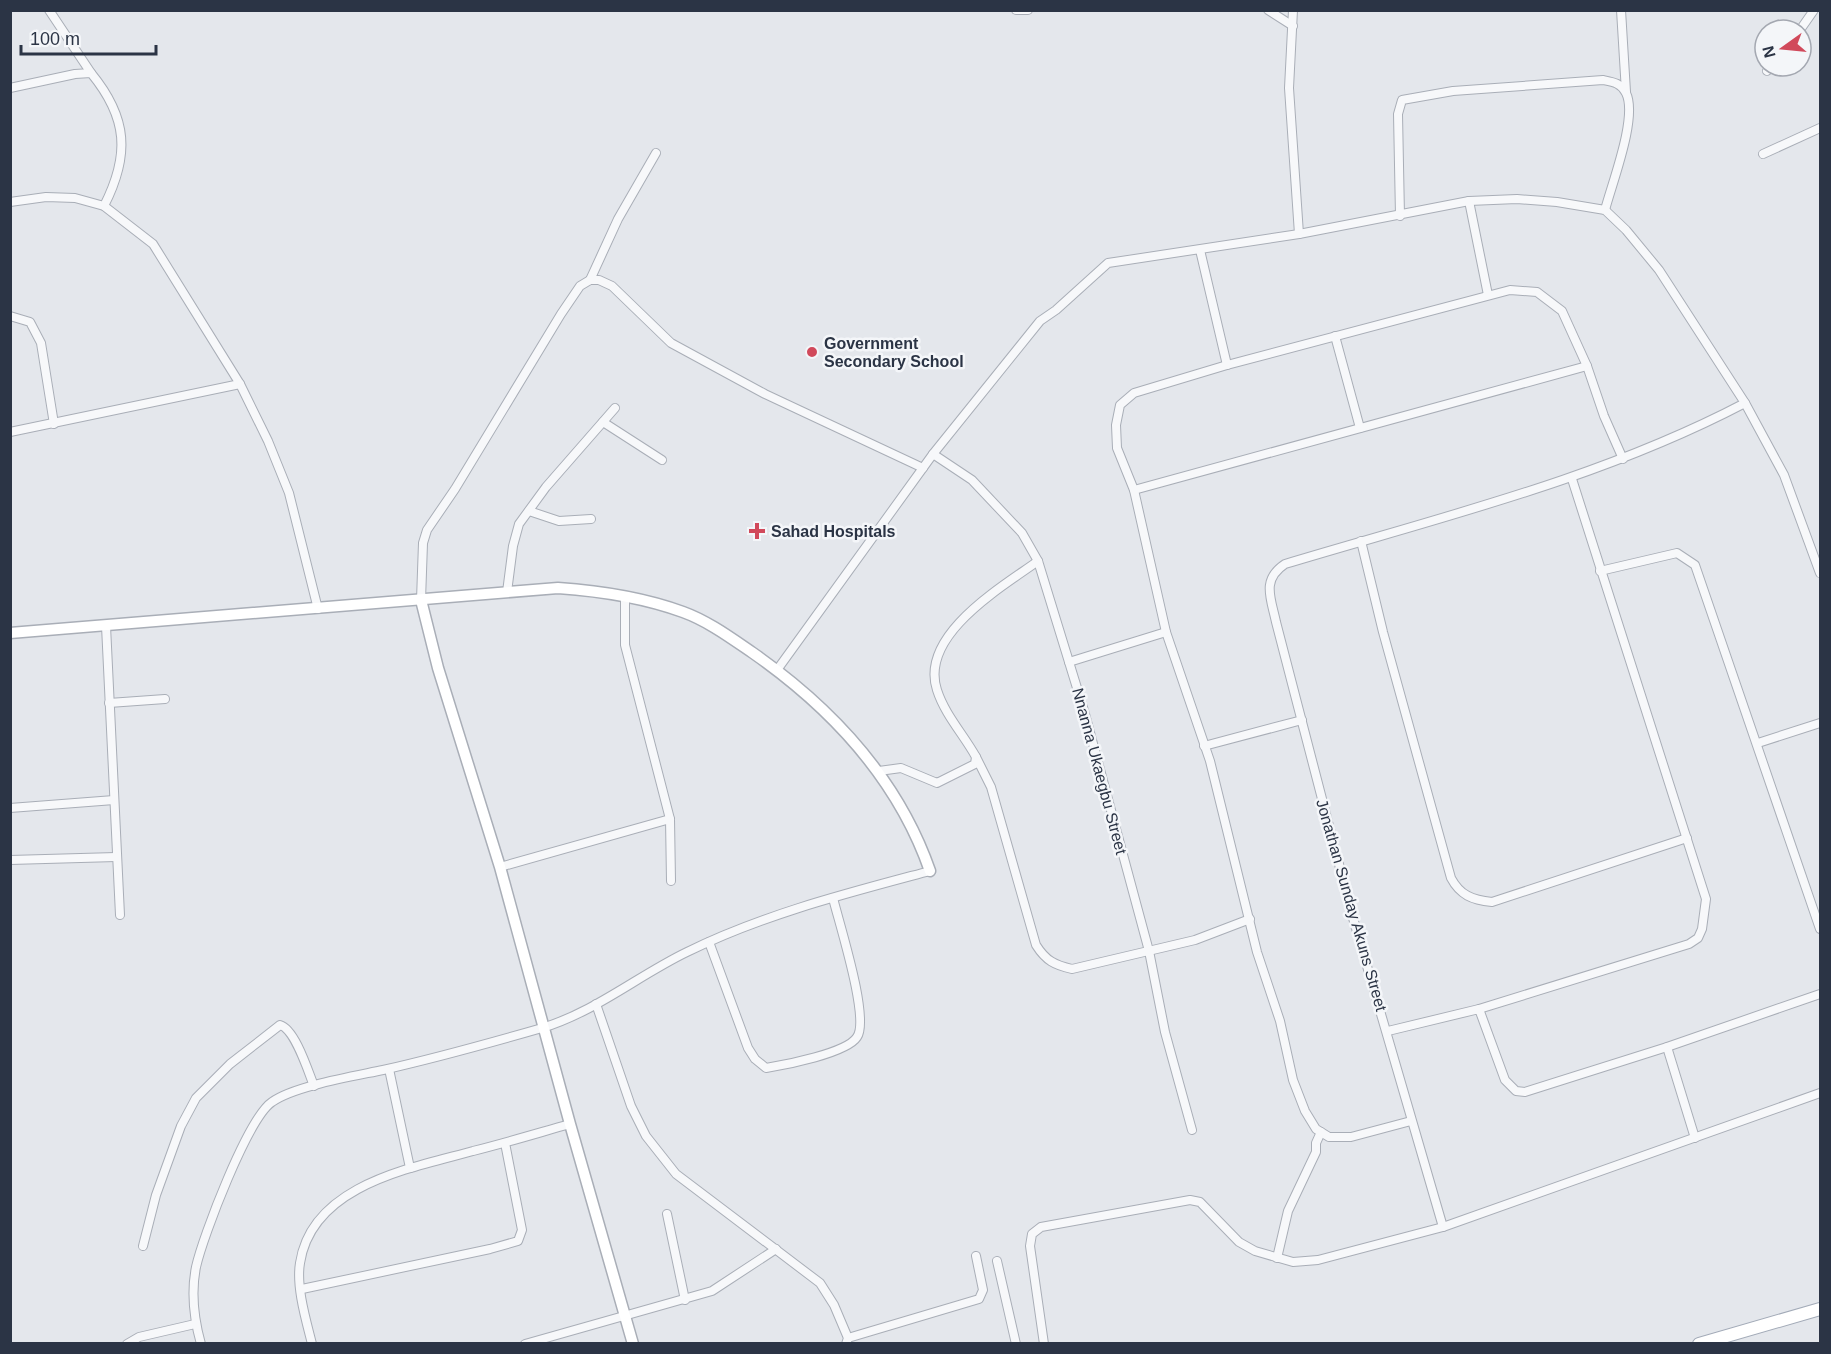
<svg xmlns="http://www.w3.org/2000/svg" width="1831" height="1354" viewBox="0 0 1831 1354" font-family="Helvetica,sans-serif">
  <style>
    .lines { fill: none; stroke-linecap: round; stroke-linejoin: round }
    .street-casing { stroke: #a9aeb7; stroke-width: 10 }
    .secondary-casing { stroke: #a9aeb7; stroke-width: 13 }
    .primary-casing { stroke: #a3abb8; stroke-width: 14 }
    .street { stroke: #f7f8fa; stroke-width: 8 }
    .secondary { stroke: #fff; stroke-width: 10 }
    .primary { stroke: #fff; stroke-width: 12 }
    .poi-dot { fill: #d1495b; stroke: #f4f6f9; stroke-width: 2 }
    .labels { text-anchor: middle; stroke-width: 5; stroke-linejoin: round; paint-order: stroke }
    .poi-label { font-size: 16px; font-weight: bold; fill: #2b3445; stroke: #f4f6f9; text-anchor: start }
    .street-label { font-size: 16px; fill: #2b3445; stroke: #f4f6f9 }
  </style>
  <rect width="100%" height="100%" fill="#e4e7ec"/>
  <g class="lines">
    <g class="street-casing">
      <g id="street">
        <polyline points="49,10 91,73"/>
        <polyline points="1016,10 1028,10"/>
        <polyline points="1268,10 1293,26"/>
        <polyline points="1293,10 1289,88 1299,234"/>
        <polyline points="1621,10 1626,92"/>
        <polyline points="1800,30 1814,10"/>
        <polyline points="1767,71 1772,66"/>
        <path d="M 10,88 L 75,74 L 91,73 C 128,118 130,155 104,206"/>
        <polyline points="1763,154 1820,128"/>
        <polyline points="1469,201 1488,295"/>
        <polyline points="10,202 46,197 75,198 104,206 153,244 240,384 268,441 289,493 318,609"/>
        <path d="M 1400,216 L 1398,114 L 1402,100 L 1453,91 L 1603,80 C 1613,82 1621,83 1626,93 C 1638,117 1612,183 1605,210"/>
        <polyline points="1200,250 1227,365"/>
        <polyline points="590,280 618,219 656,153"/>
        <polyline points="10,316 30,322 41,343 54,424"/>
        <polyline points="1335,336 1360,428"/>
        <polyline points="1745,403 1784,475 1820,573"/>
        <polyline points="603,422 662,460"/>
        <polyline points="10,432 240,384"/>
        <polyline points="933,454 972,480 1022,533 1038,561 1085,714 1149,951 1165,1032 1192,1130"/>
        <polyline points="1134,490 1587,366"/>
        <polyline points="529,511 559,521 591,519"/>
        <path d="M 1361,541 L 1383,632 L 1451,878 C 1460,895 1472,900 1492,902 L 1687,838"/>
        <polyline points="1600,571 1677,553 1695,565 1820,929"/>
        <polyline points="507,592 513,546 519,524 546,487 615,408"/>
        <polyline points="625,596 625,645 670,819 671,881"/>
        <polyline points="421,600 423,543 427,530 455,489 561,314 580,286 590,280 599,280 612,286 671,343 765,394 923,468"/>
        <polyline points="106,626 120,915"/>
        <polyline points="1069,662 1166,632"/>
        <path d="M 777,670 L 933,454 L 1040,321 L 1056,310 L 1108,263 L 1299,234 L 1469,201 L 1517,199 L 1557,202 L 1605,210 L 1626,230 L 1659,270 L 1745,403 C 1600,479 1441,517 1285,564 C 1261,580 1271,598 1276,622 L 1353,918 L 1443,1227"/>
        <polyline points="109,703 165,699"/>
        <polyline points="1758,743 1820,723"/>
        <polyline points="1204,746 1302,720"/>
        <path d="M 976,757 L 991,787 L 1036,945 C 1046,961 1055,965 1072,969 L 1195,940 L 1250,919"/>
        <path d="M 879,771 L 901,768 L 937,783 L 975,764 L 976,757 C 964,735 945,715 937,690 C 919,635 1002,587 1038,561"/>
        <polyline points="10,808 114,800"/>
        <polyline points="10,860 116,857"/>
        <polyline points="500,867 670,819"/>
        <path d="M 709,942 L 748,1048 L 755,1059 L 766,1068 C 785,1065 847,1053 857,1037 C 870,1019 839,923 833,898"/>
        <polyline points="596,1004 631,1106 646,1136 676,1174 820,1283 834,1305 848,1338 846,1344"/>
        <polyline points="1479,1009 1689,944 1698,938 1702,929 1706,899 1572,479"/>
        <polyline points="1388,1031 1479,1009 1505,1080 1516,1091 1525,1092 1667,1047 1820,994"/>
        <polyline points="1667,1047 1695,1138"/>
        <polyline points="389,1069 410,1168"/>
        <polyline points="1411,1121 1351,1137 1329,1137 1316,1129 1305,1111 1293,1080 1280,1021 1257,952 1210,761 1166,632 1134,490 1117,448 1116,425 1120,405 1134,393 1227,365 1510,290 1537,292 1562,311 1587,366 1604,416 1623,459"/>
        <polyline points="667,1214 685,1300"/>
        <path d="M 143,1246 L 156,1195 L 181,1126 L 196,1098 L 230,1064 L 280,1025 C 295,1029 308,1071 314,1086"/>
        <polyline points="1277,1258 1288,1211 1316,1152 1316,1143 1321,1132"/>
        <polyline points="997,1261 1016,1344"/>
        <polyline points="302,1289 490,1249 518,1241 522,1230 505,1143"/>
        <polyline points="848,1338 979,1299 983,1290 976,1256"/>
        <polyline points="127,1344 139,1337 195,1324"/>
        <path d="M 201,1344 C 194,1319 191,1292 196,1267 C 203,1236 248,1118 272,1102 C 294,1086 355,1076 383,1070 C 436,1058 490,1043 542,1028 C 595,1012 639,975 687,952 C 764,914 848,893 930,871"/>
        <path d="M 312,1344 C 306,1320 296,1287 300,1263 C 312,1185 411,1168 473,1151 C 505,1143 538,1133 570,1124"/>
        <polyline points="525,1344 712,1291 776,1249"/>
        <polyline points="1044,1344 1030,1246 1032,1234 1041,1227 1190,1200 1200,1202 1239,1242 1255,1251 1293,1262 1318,1260 1443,1227 1820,1093"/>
      </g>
    </g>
    <g class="secondary-casing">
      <g id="secondary">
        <polyline points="421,600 438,668 500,867 570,1124 633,1344"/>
        <path d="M 10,633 L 558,588 C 601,591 642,597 683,612 C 708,621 731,638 753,653 C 833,709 898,779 930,871"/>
      </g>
    </g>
    <g class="primary-casing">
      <polyline id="primary" points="1699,1344 1820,1309"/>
    </g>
    <use href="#street" class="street"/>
    <use href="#secondary" class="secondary"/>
    <use href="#primary" class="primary"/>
  </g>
  <g class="poi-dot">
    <circle cx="812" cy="352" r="6"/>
    <path d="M754 522h6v6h6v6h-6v6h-6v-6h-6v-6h6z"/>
  </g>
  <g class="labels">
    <g class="poi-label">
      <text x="824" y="349">Government<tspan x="824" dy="18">Secondary School</tspan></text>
      <text x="771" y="537">Sahad Hospitals</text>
    </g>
    <g class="street-label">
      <text transform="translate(1100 771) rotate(75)" y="6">Nnanna Ukaegbu Street</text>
      <text transform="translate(1352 905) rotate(74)" y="6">Jonathan Sunday Akuns Street</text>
    </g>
  </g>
  <rect width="1831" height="1354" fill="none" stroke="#2b3445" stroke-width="24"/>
  <g transform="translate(1783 48) rotate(255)"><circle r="28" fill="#f4f6f9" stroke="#a4a8b1" stroke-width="1.5"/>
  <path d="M0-4.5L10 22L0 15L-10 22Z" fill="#d1495b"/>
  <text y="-9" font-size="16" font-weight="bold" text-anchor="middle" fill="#2b3445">N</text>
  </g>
  <path d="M21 45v9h135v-9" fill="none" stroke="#2b3445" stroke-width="3"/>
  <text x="30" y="45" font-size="18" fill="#2b3445" stroke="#f4f6f9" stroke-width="4.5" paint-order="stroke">100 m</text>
</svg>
